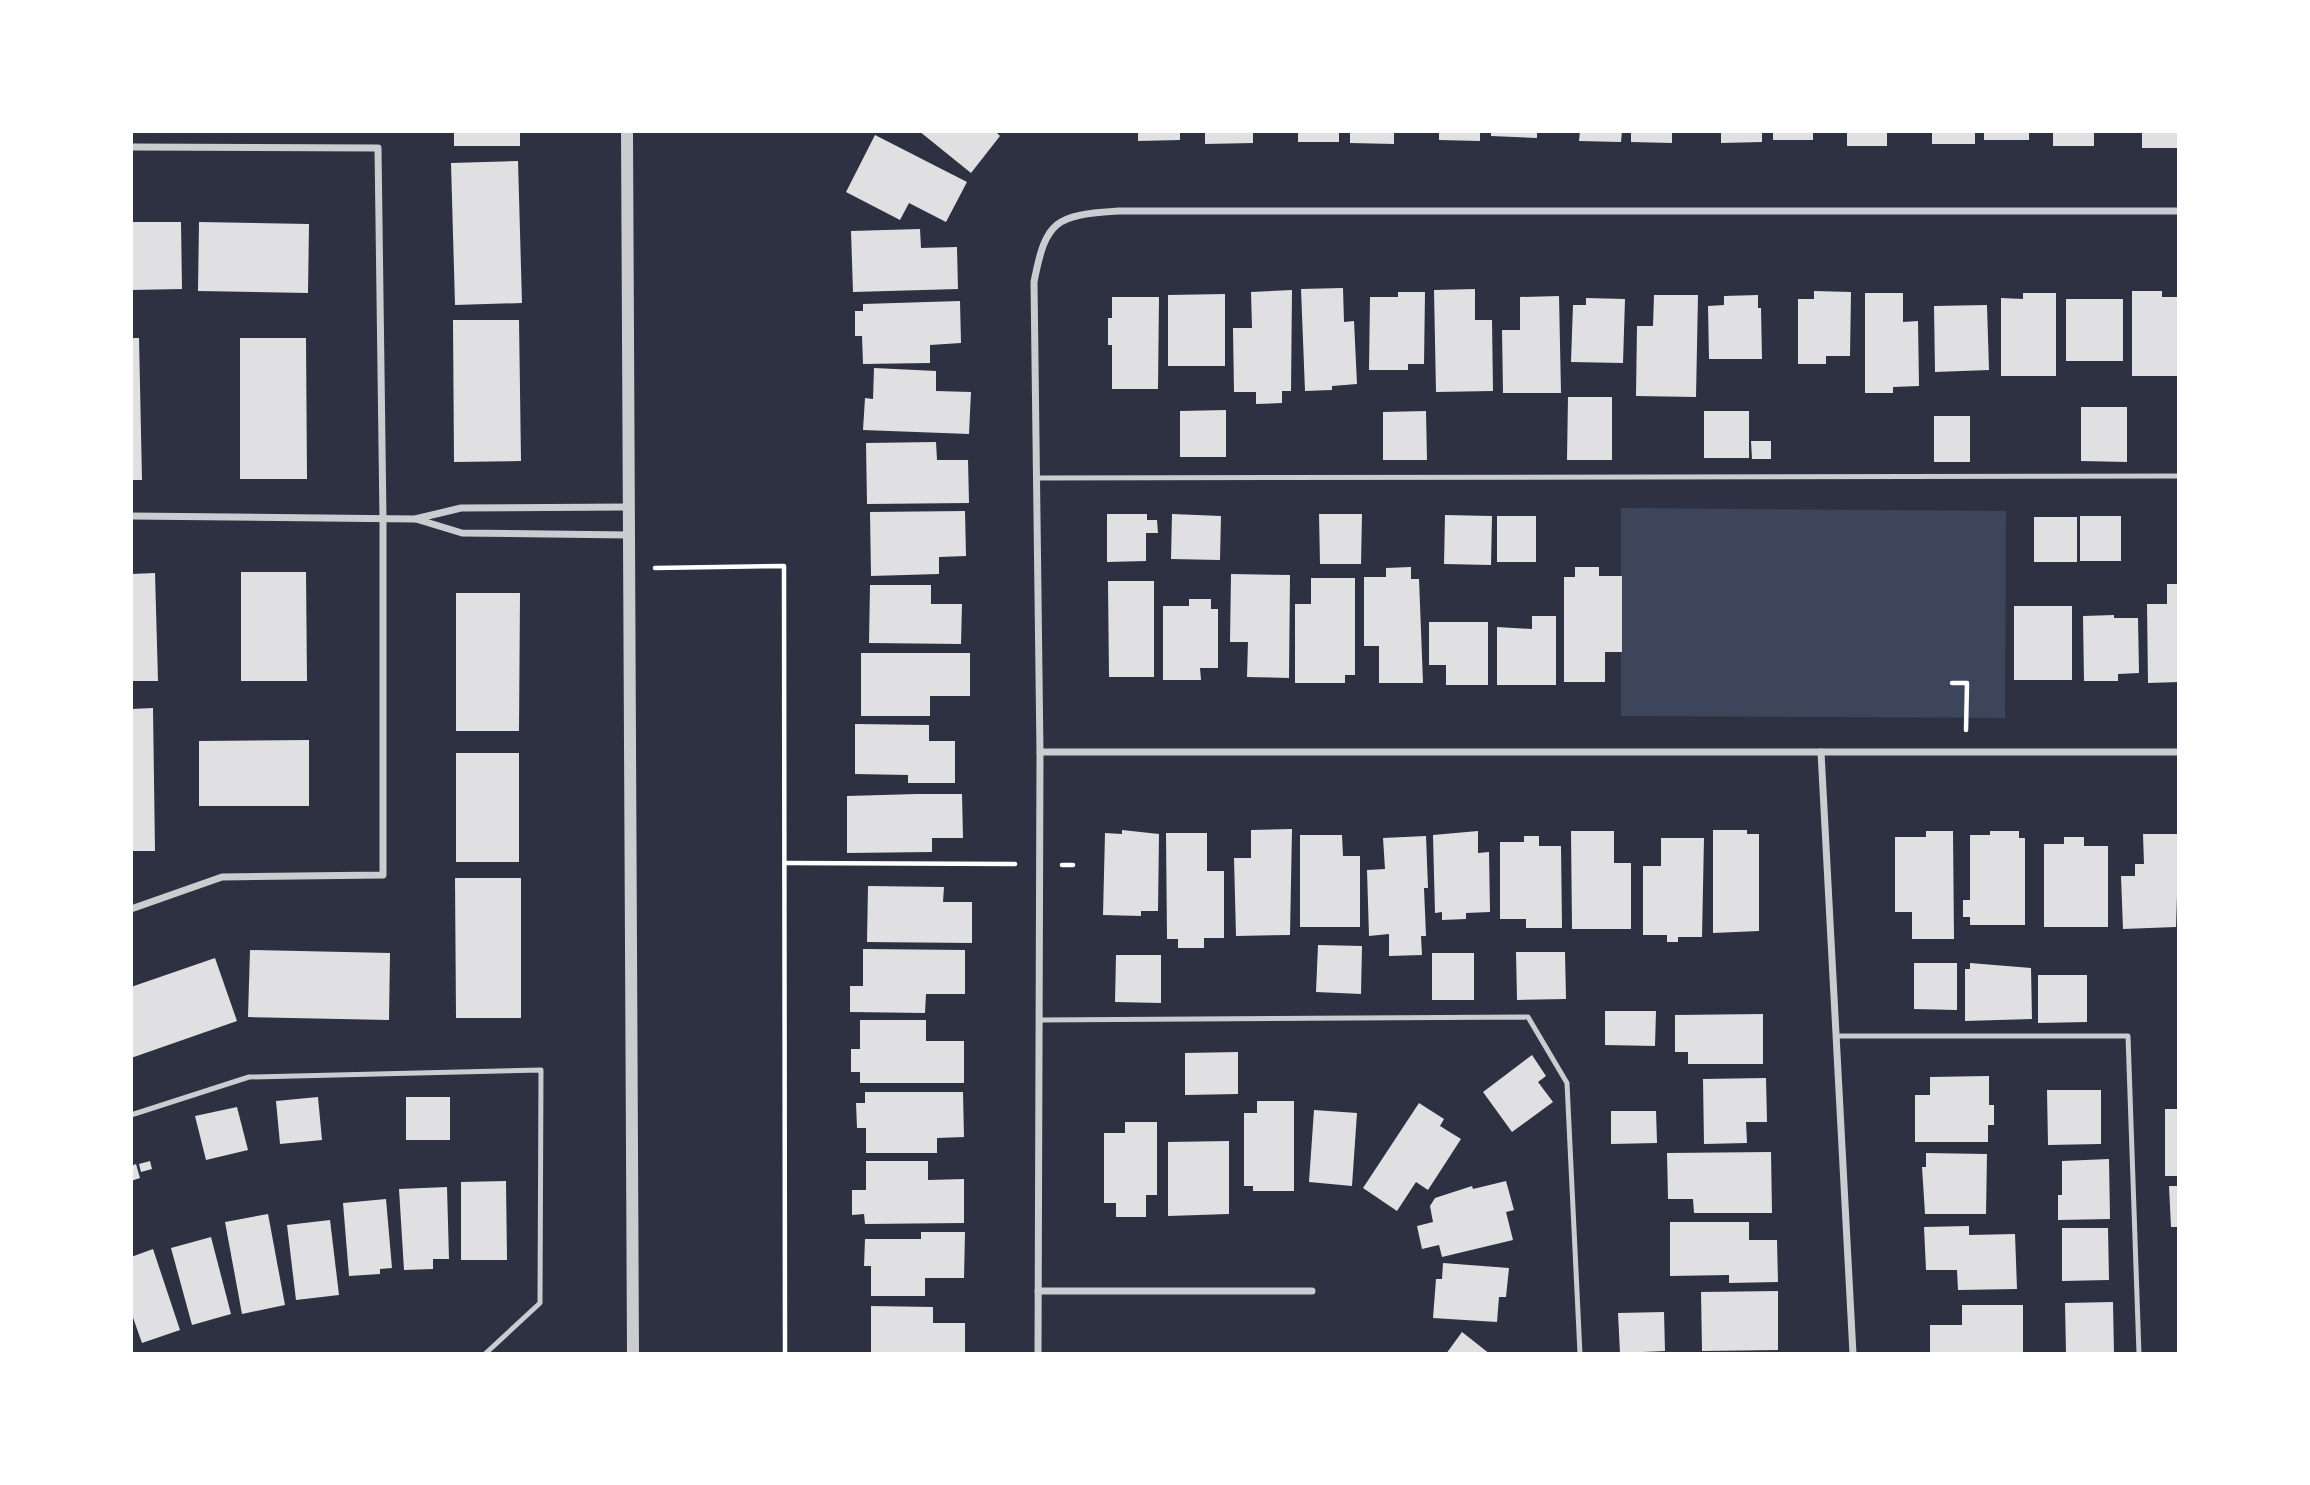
<svg xmlns="http://www.w3.org/2000/svg" width="2310" height="1485" viewBox="0 0 2310 1485" font-family="'Alegreya Sans',sans-serif">
  <style>
    .green { fill: #3c4559 }
    .building { fill: #e0e0e3 }
    .lines { fill: none; stroke-linecap: round; stroke-linejoin: round }
    .path { stroke: #fff; stroke-width: 4.5 }
    .service { stroke: #caccd0; stroke-width: 5 }
    .minor { stroke: #caccd0; stroke-width: 7 }
    .tertiary { stroke: #caccd0; stroke-width: 12 }
  </style>
  <rect width="100%" height="100%" fill="#2d3142"/>
  <polygon class="green" points="1621,508 2006,511 2005,718 1621,716"/>
  <g class="building">
    <rect x="454" y="131" width="66" height="15"/>
    <polygon points="919,131 995,131 1000,136 971,173"/>
    <polygon points="1138,131 1180,131 1180,140 1138,141"/>
    <polygon points="1205,131 1253,131 1253,143 1205,144"/>
    <rect x="1298" y="131" width="41" height="11"/>
    <polygon points="1350,131 1394,131 1394,144 1350,143"/>
    <polygon points="1439,131 1480,131 1480,141 1439,140"/>
    <polygon points="1491,131 1537,131 1537,138 1491,136"/>
    <polygon points="1580,131 1622,131 1621,142 1579,141"/>
    <polygon points="1631,131 1672,131 1672,143 1631,142"/>
    <polygon points="1721,131 1762,131 1762,142 1721,143"/>
    <rect x="1773" y="131" width="40" height="9"/>
    <rect x="1847" y="131" width="40" height="15"/>
    <rect x="1932" y="131" width="43" height="13"/>
    <rect x="1984" y="131" width="45" height="9"/>
    <rect x="2053" y="131" width="41" height="15"/>
    <rect x="2142" y="131" width="37" height="17"/>
    <polygon points="875,135 967,182 946,222 909,203 900,220 846,192"/>
    <polygon points="518,161 522,303 455,305 451,163"/>
    <polygon points="131,222 181,222 182,289 131,290"/>
    <polygon points="199,222 309,224 308,293 198,291"/>
    <polygon points="920,229 921,248 957,247 958,289 853,292 851,231"/>
    <polygon points="1343,288 1344,322 1354,321 1357,384 1332,386 1332,390 1305,391 1301,289"/>
    <polygon points="1475,289 1475,320 1492,320 1493,391 1436,392 1434,290"/>
    <polygon points="1292,290 1291,391 1282,391 1282,403 1256,404 1256,392 1234,392 1233,328 1252,328 1251,292"/>
    <polygon points="1814,291 1851,292 1850,356 1826,356 1826,364 1798,364 1798,299 1814,299"/>
    <polygon points="2132,291 2162,291 2162,297 2179,297 2179,376 2132,376"/>
    <polygon points="1398,292 1425,292 1424,364 1408,364 1408,370 1369,370 1370,297 1398,297"/>
    <polygon points="1865,293 1903,293 1903,322 1918,321 1919,386 1893,387 1893,393 1865,393"/>
    <polygon points="2023,293 2056,293 2056,376 2001,376 2001,298 2023,299"/>
    <polygon points="1225,294 1225,366 1168,366 1168,295"/>
    <polygon points="1654,295 1698,295 1696,397 1636,396 1637,326 1653,326"/>
    <polygon points="1758,295 1758,308 1761,308 1762,359 1709,359 1708,306 1724,305 1724,296"/>
    <polygon points="1559,296 1561,393 1503,393 1502,330 1520,330 1520,297"/>
    <polygon points="1112,297 1159,297 1158,389 1112,389 1112,345 1108,345 1108,318 1112,318"/>
    <polygon points="1586,298 1625,299 1623,363 1571,362 1573,305 1586,305"/>
    <rect x="2066" y="299" width="57" height="62"/>
    <polygon points="960,301 961,343 930,345 930,363 863,364 862,336 855,336 855,311 863,311 863,304"/>
    <polygon points="1987,305 1989,370 1935,372 1934,306"/>
    <polygon points="453,320 519,320 521,461 454,462"/>
    <polygon points="131,338 139,338 142,480 131,480"/>
    <polygon points="240,338 306,338 307,479 240,479"/>
    <polygon points="874,368 936,371 936,391 971,392 969,434 863,430 865,398 873,399"/>
    <polygon points="1568,397 1612,397 1612,460 1567,460"/>
    <polygon points="2081,407 2127,407 2127,462 2081,461"/>
    <polygon points="1226,410 1226,457 1180,457 1180,411"/>
    <polygon points="1426,411 1427,460 1383,460 1383,412"/>
    <rect x="1704" y="411" width="45" height="47"/>
    <rect x="1934" y="416" width="36" height="46"/>
    <polygon points="1751,441 1771,441 1771,459 1752,459"/>
    <polygon points="936,442 937,460 968,460 969,503 867,504 866,443"/>
    <polygon points="965,511 966,556 939,557 939,574 871,576 870,512"/>
    <polygon points="1107,514 1147,514 1147,520 1157,520 1158,533 1146,533 1146,561 1107,562"/>
    <polygon points="1172,514 1221,516 1220,560 1171,559"/>
    <polygon points="1319,514 1362,514 1361,564 1320,564"/>
    <polygon points="1445,515 1492,516 1491,565 1444,564"/>
    <rect x="1497" y="516" width="39" height="46"/>
    <rect x="2080" y="516" width="41" height="45"/>
    <rect x="2034" y="517" width="43" height="45"/>
    <polygon points="1411,567 1411,579 1419,579 1423,683 1379,683 1379,646 1364,646 1364,577 1386,577 1386,568"/>
    <polygon points="1575,567 1599,567 1599,576 1622,576 1622,652 1605,652 1605,682 1564,682 1564,577 1575,577"/>
    <polygon points="241,572 306,572 307,681 241,681"/>
    <polygon points="155,573 158,681 131,681 131,574"/>
    <polygon points="1231,574 1290,575 1289,678 1247,677 1248,642 1230,642"/>
    <polygon points="1311,578 1355,578 1355,675 1345,675 1345,683 1295,683 1295,604 1311,604"/>
    <polygon points="1108,581 1154,581 1154,677 1109,677"/>
    <polygon points="2167,584 2179,584 2179,682 2148,683 2147,604 2167,604"/>
    <polygon points="870,585 931,585 931,604 962,604 961,644 869,643"/>
    <polygon points="456,593 520,593 519,731 456,731"/>
    <polygon points="1189,599 1211,599 1211,609 1218,609 1218,668 1200,668 1201,680 1163,680 1163,606 1189,606"/>
    <rect x="2014" y="606" width="58" height="74"/>
    <polygon points="2114,615 2114,618 2138,618 2139,673 2118,674 2118,681 2084,681 2083,616"/>
    <polygon points="1532,616 1556,616 1556,685 1497,685 1497,627 1532,629"/>
    <polygon points="1429,622 1488,622 1488,685 1446,685 1446,665 1429,665"/>
    <polygon points="861,653 970,653 970,696 930,696 930,716 861,716"/>
    <polygon points="153,708 155,851 131,851 131,709"/>
    <polygon points="855,724 929,725 929,741 955,741 955,783 908,783 908,775 855,774"/>
    <polygon points="309,740 309,806 199,806 199,741"/>
    <rect x="456" y="753" width="63" height="109"/>
    <polygon points="917,794 962,794 963,838 932,838 932,852 847,853 847,796"/>
    <polygon points="1292,829 1290,935 1236,936 1234,858 1251,858 1251,830"/>
    <polygon points="1122,830 1159,834 1158,911 1141,911 1141,916 1103,915 1105,833 1122,834"/>
    <polygon points="1713,830 1747,830 1747,834 1759,834 1759,931 1713,933"/>
    <polygon points="1478,831 1478,853 1489,852 1490,912 1466,913 1466,919 1442,920 1442,912 1435,913 1433,835"/>
    <polygon points="1571,831 1614,831 1614,863 1631,863 1631,929 1572,929"/>
    <polygon points="1926,831 1953,831 1954,939 1912,939 1912,912 1895,912 1895,837 1926,837"/>
    <polygon points="1990,831 2019,831 2019,838 2025,838 2025,925 1970,925 1970,917 1963,917 1963,900 1970,900 1970,835 1990,835"/>
    <polygon points="1166,833 1207,833 1207,871 1224,871 1224,938 1204,938 1204,948 1178,948 1178,939 1167,939"/>
    <polygon points="2143,834 2179,834 2176,927 2123,929 2121,876 2135,876 2135,864 2144,864"/>
    <polygon points="1300,835 1342,835 1343,856 1360,856 1360,927 1300,927"/>
    <polygon points="1426,836 1428,888 1424,888 1426,936 1421,936 1422,955 1389,956 1389,934 1369,936 1367,870 1385,869 1383,838"/>
    <polygon points="1524,836 1539,836 1539,846 1561,846 1562,928 1526,928 1526,919 1500,919 1500,842 1524,842"/>
    <polygon points="2064,837 2084,837 2084,846 2108,846 2108,927 2044,927 2044,844 2064,844"/>
    <polygon points="1661,838 1704,838 1702,937 1678,937 1678,942 1667,942 1667,935 1643,935 1643,866 1661,866"/>
    <polygon points="455,878 521,878 521,1018 456,1018"/>
    <polygon points="868,886 944,887 943,902 972,902 972,943 867,942"/>
    <polygon points="1318,945 1362,946 1361,994 1316,992"/>
    <polygon points="863,949 965,950 965,994 926,994 925,1013 850,1012 850,986 863,986"/>
    <polygon points="250,950 390,953 389,1020 248,1017"/>
    <polygon points="1516,952 1565,952 1566,999 1517,1000"/>
    <rect x="1432" y="953" width="42" height="47"/>
    <polygon points="1116,955 1161,955 1161,1003 1115,1002"/>
    <polygon points="215,958 237,1021 131,1058 131,987"/>
    <polygon points="1914,963 1957,963 1957,1010 1914,1009"/>
    <polygon points="1970,963 2031,968 2032,1019 1965,1021 1965,969 1970,969"/>
    <polygon points="2038,975 2087,975 2087,1022 2038,1023"/>
    <polygon points="1605,1011 1656,1011 1655,1046 1605,1045"/>
    <polygon points="1763,1014 1763,1064 1688,1064 1688,1052 1675,1052 1675,1015"/>
    <polygon points="860,1020 926,1020 926,1041 964,1041 964,1083 860,1083 860,1072 851,1072 851,1049 860,1049"/>
    <polygon points="1238,1052 1238,1094 1185,1095 1185,1053"/>
    <polygon points="1532,1055 1546,1076 1538,1082 1553,1102 1512,1132 1483,1092"/>
    <polygon points="1989,1076 1989,1105 1994,1105 1994,1125 1988,1125 1988,1142 1915,1142 1915,1095 1930,1095 1930,1077"/>
    <polygon points="1766,1078 1767,1122 1746,1122 1747,1143 1704,1144 1703,1079"/>
    <polygon points="2047,1090 2101,1090 2101,1144 2048,1145"/>
    <polygon points="865,1092 963,1092 964,1137 937,1138 937,1153 866,1153 866,1128 857,1128 856,1103 865,1103"/>
    <polygon points="318,1097 322,1140 280,1144 276,1101"/>
    <rect x="406" y="1097" width="44" height="43"/>
    <polygon points="1257,1101 1294,1101 1294,1191 1253,1191 1253,1186 1244,1186 1244,1113 1257,1113"/>
    <polygon points="1419,1103 1444,1119 1440,1126 1461,1139 1428,1190 1416,1182 1397,1211 1363,1188"/>
    <polygon points="237,1107 248,1150 206,1160 195,1116"/>
    <rect x="2165" y="1109" width="14" height="67"/>
    <polygon points="1314,1110 1357,1113 1352,1186 1309,1182"/>
    <polygon points="1611,1111 1656,1111 1657,1143 1611,1144"/>
    <polygon points="1125,1122 1157,1122 1157,1195 1146,1195 1146,1217 1116,1217 1116,1203 1104,1203 1104,1133 1125,1133"/>
    <polygon points="1229,1141 1229,1214 1168,1216 1168,1142"/>
    <polygon points="1771,1152 1772,1213 1694,1213 1693,1199 1668,1199 1667,1153"/>
    <polygon points="1926,1153 1987,1154 1986,1214 1925,1214 1922,1167 1926,1167"/>
    <polygon points="2109,1159 2110,1219 2058,1220 2058,1195 2062,1195 2062,1161"/>
    <polygon points="150,1161 152,1169 141,1172 139,1164"/>
    <polygon points="866,1161 928,1161 928,1180 964,1179 964,1223 865,1224 864,1214 852,1215 852,1190 866,1190"/>
    <polygon points="136,1164 140,1178 131,1181 131,1166"/>
    <polygon points="506,1181 507,1260 461,1260 461,1182"/>
    <polygon points="1506,1181 1514,1210 1506,1212 1513,1240 1442,1257 1439,1245 1422,1249 1417,1226 1433,1222 1430,1206 1435,1198 1472,1186 1473,1189"/>
    <polygon points="2169,1186 2179,1186 2179,1227 2171,1227"/>
    <polygon points="447,1187 449,1259 433,1259 433,1269 404,1270 399,1189"/>
    <polygon points="386,1199 392,1268 380,1269 380,1274 349,1276 343,1203"/>
    <polygon points="268,1214 285,1305 242,1314 225,1222"/>
    <polygon points="330,1220 339,1295 296,1300 287,1225"/>
    <polygon points="1670,1222 1749,1222 1749,1240 1777,1240 1778,1282 1729,1283 1729,1275 1670,1276"/>
    <polygon points="1969,1226 1969,1235 2015,1234 2017,1289 1958,1290 1957,1270 1926,1270 1924,1227"/>
    <polygon points="2062,1228 2108,1228 2109,1280 2062,1281"/>
    <polygon points="921,1232 965,1232 964,1278 925,1278 925,1296 871,1296 871,1266 864,1266 865,1239 921,1239"/>
    <polygon points="211,1237 231,1314 192,1325 171,1248"/>
    <polygon points="153,1249 180,1330 142,1343 131,1312 131,1257"/>
    <polygon points="1443,1263 1509,1268 1506,1297 1499,1297 1497,1322 1433,1318 1436,1279 1442,1279"/>
    <polygon points="1778,1291 1778,1350 1702,1351 1701,1292"/>
    <polygon points="2113,1302 2114,1354 2066,1354 2065,1303"/>
    <polygon points="1962,1305 2023,1305 2023,1354 1930,1354 1930,1325 1962,1325"/>
    <polygon points="871,1306 933,1307 933,1323 965,1323 965,1354 871,1354"/>
    <polygon points="1664,1312 1665,1351 1620,1353 1618,1313"/>
    <polygon points="1462,1332 1490,1354 1446,1354"/>
  </g>
  <g class="lines">
    <g class="path">
      <polyline points="655,568 784,566 785,1354"/>
      <polyline points="1952,683 1967,683 1966,730"/>
      <polyline points="785,863 1015,864"/>
      <polyline points="1062,865 1073,865"/>
    </g>
    <g class="service">
      <polyline points="1036,478 2179,476"/>
      <polyline points="1039,1020 1528,1017 1567,1083 1580,1354"/>
      <polyline points="1836,1036 2128,1036 2139,1354"/>
      <polyline points="131,1115 249,1077 541,1070 540,1303 485,1354"/>
    </g>
    <g class="minor">
      <polyline points="131,147 378,148 383,519 383,875 222,877 131,909"/>
      <polyline points="131,516 415,519 461,508 628,507"/>
      <polyline points="416,519 462,533 629,535"/>
      <polyline points="1040,752 2179,752"/>
      <polyline points="1821,752 1853,1354"/>
      <polyline points="1038,1291 1312,1291"/>
      <path d="M 1038,1354 L 1040,752 L 1034,282 C 1046,220 1055,215 1119,211 L 2179,211"/>
    </g>
    <polyline class="tertiary" points="627,131 633,1354"/>
  </g>
  <rect width="2310" height="1485" fill="none" stroke="#ffffff" stroke-width="266"/>
</svg>
